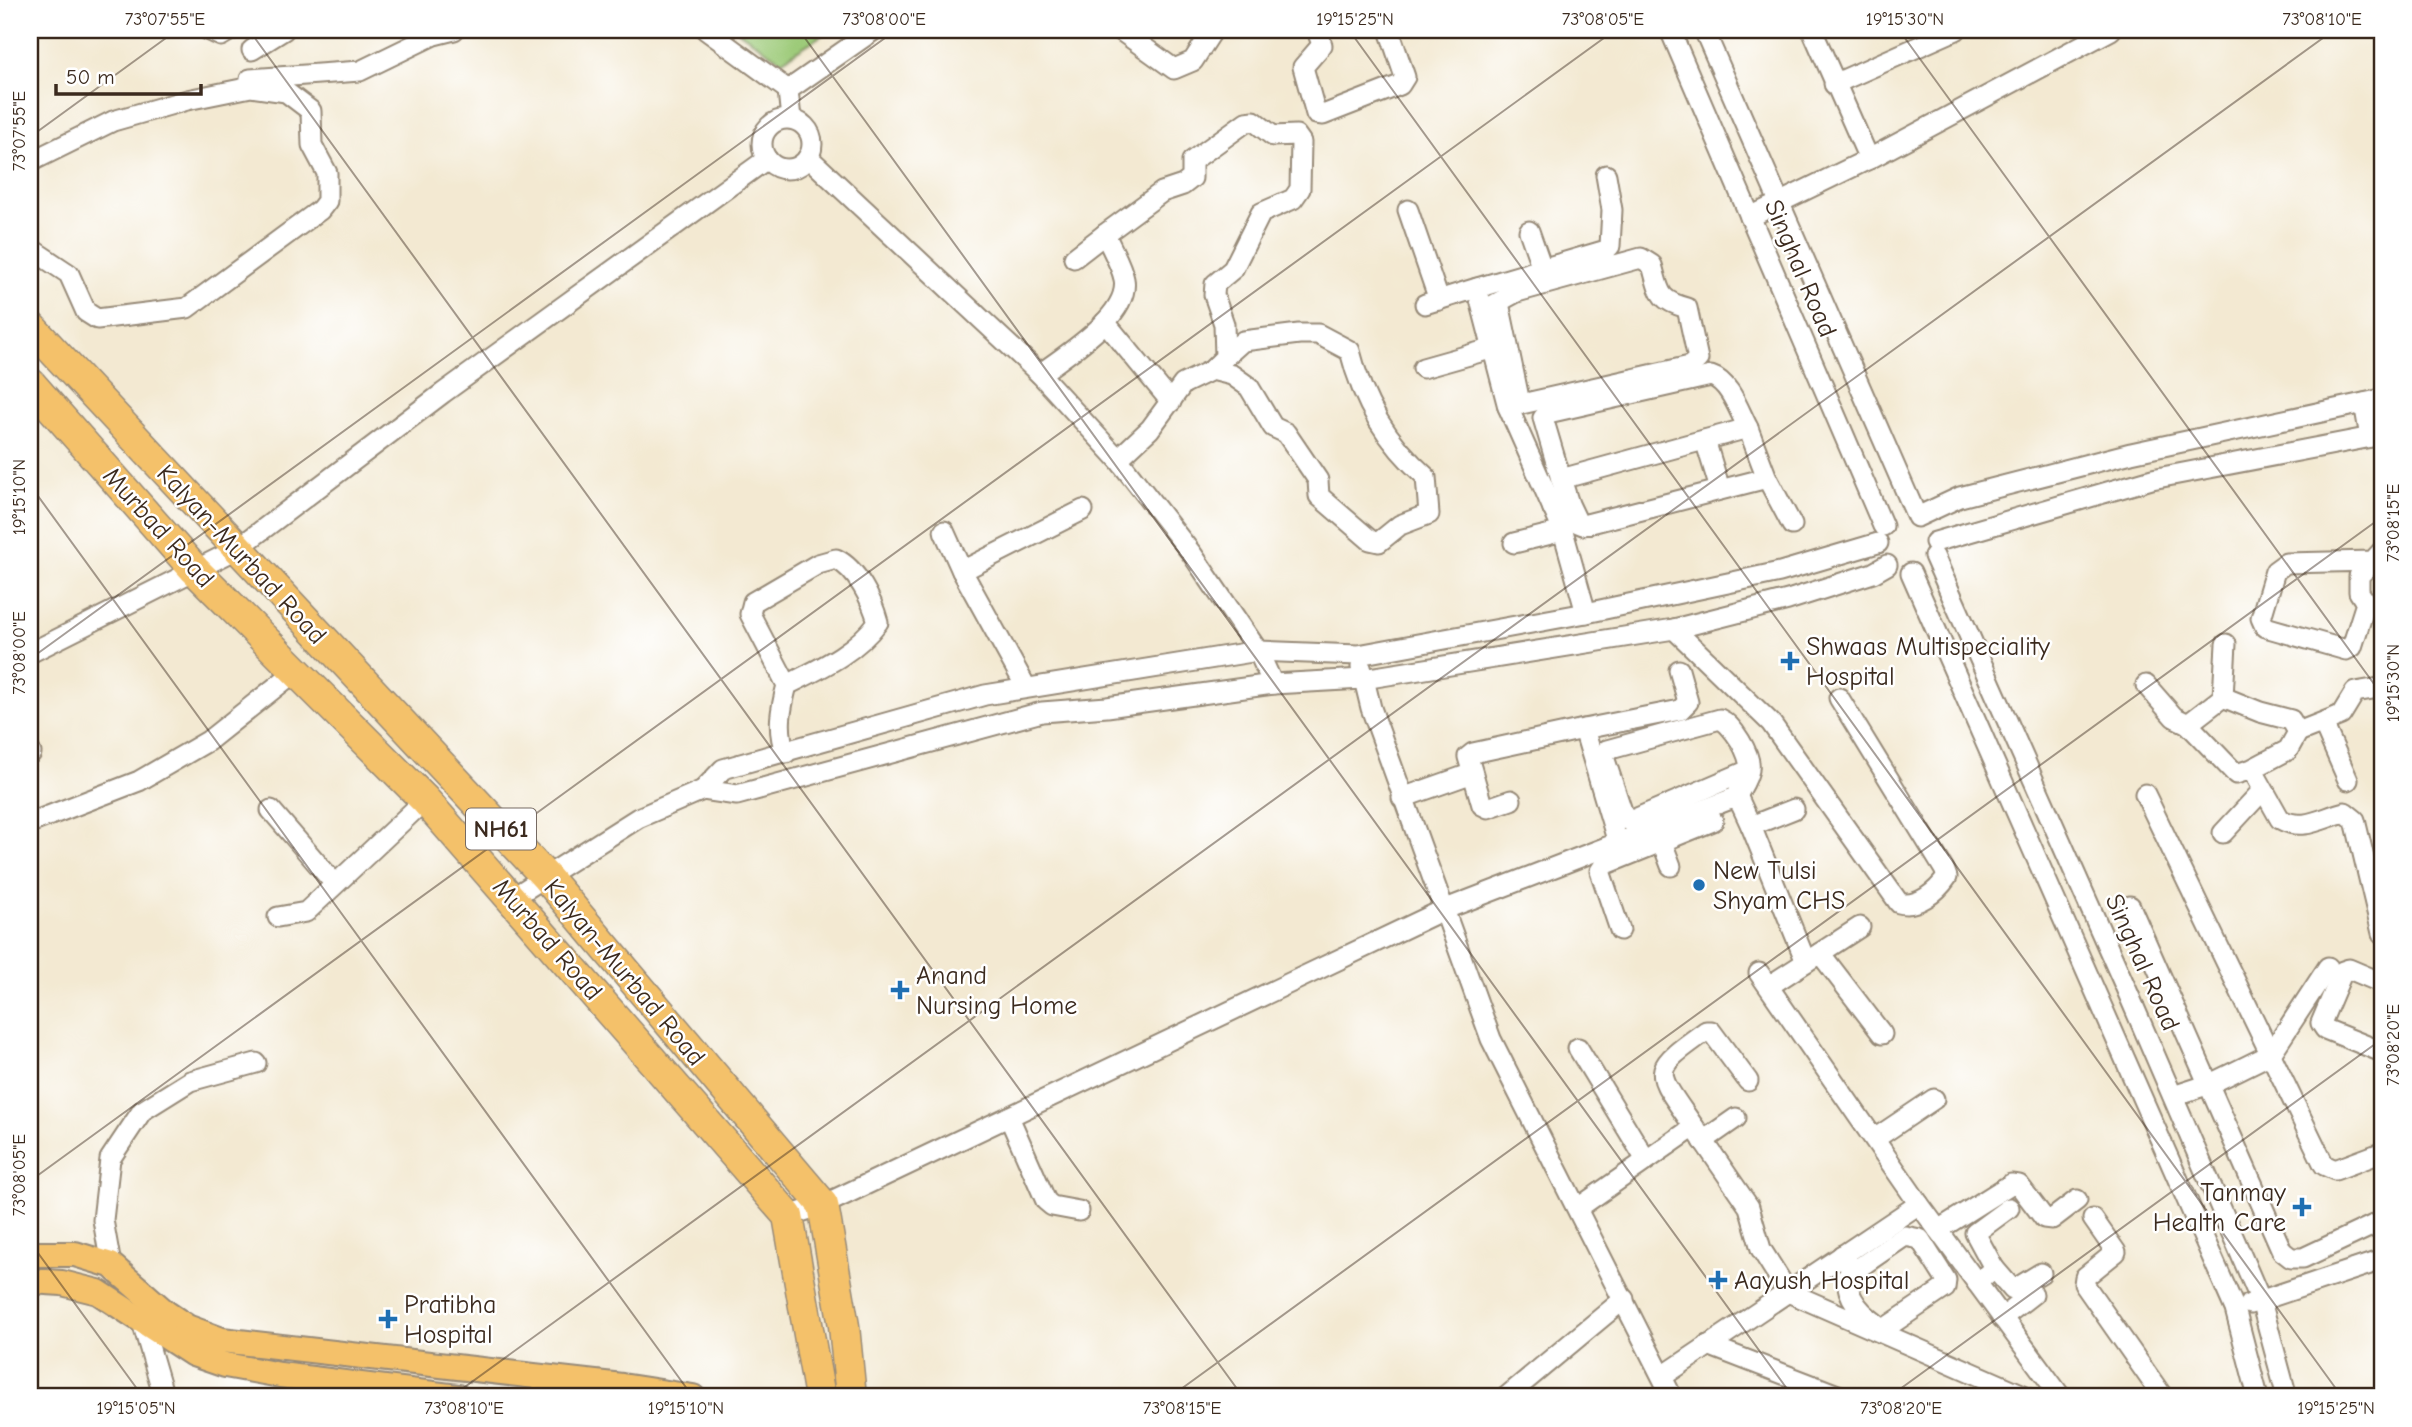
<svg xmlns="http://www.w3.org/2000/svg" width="2412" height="1427" viewBox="0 0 2412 1427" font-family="'Comic Neue',sans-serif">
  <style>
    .green { fill: #9cca78; stroke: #6c7a4b; stroke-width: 2 }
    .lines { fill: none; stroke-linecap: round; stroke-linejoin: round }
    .minor-casing { stroke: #978a78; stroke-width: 23 }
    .major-casing { stroke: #978a78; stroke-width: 28 }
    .highway-casing { stroke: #978a78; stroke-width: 33 }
    .minor { stroke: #fff; stroke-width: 19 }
    .major { stroke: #f4c16b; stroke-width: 24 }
    .highway { stroke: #f4c16b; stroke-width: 30 }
    .ticks { fill: none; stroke: #3b2a1e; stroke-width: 2; stroke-opacity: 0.45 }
    .poi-dot { fill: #1f6fb2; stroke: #fff; stroke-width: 2.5 }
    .labels { text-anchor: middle; stroke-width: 5; stroke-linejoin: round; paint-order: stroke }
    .shield { fill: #fff; stroke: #766a62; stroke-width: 2 }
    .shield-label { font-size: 24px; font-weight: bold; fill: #3b2a1e }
    .street-label { font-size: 26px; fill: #3b2a1e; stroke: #fff }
    .poi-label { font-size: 26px; fill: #3b2a1e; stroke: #fff; text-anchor: start }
    .neatline { fill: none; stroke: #3b2a1e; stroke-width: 2.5 }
    .ticks-label { font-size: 18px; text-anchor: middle; fill: #3b2a1e }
  </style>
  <rect width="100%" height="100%" fill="#fff"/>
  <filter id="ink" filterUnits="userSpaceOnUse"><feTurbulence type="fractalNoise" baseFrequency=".0143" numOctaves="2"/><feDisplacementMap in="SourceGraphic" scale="14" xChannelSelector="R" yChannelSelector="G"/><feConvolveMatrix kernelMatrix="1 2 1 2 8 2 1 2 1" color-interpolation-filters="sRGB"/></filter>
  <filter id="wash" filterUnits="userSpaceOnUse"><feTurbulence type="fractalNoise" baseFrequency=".00686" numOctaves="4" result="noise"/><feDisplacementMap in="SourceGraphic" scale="28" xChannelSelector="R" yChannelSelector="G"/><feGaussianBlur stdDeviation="1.57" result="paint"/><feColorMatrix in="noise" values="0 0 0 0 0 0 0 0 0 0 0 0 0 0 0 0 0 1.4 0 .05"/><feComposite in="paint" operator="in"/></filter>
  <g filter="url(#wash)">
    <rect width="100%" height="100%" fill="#f3e9d2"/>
    <polygon class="green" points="737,30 830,30 781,61"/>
  </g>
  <g filter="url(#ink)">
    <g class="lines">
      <g class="minor-casing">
        <g id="minor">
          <polyline points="208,30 221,36 231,30"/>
          <polyline points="706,30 788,90"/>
          <polyline points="1120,30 1174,69 1193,61 1213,30"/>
          <polyline points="1317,30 1322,45 1303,67 1316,114 1323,115 1400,85 1405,77 1389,30"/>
          <polyline points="1670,30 1883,526"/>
          <polyline points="1704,30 1917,517 1960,497 2131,453 2382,399"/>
          <polyline points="1812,30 1869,159"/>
          <polyline points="252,50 284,30"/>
          <polyline points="250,79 360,71 434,35 454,30"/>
          <polyline points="1834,84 1956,30"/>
          <polyline points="791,119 788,90 874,30"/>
          <circle cx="787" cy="144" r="25"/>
          <polyline points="808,157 1040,374 1118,459 1192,554 1258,651 1273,684"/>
          <polyline points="30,162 113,121 187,100 251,87 286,92 311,111 312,145 327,173 327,201 320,210 187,308 97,319 86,312 69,274 33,250"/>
          <polyline points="1408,210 1439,300"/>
          <polyline points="1750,217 1869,159 2111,30"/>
          <polyline points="1529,231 1542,268"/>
          <polyline points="1074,258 1105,234"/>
          <polyline points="1499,303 1519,398"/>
          <polyline points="1425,304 1477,288"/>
          <path d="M 1484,310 L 1517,292 L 1641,258 L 1652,265 C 1660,293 1658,300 1687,308 L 1698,359 L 1690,366 L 1508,407"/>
          <polyline points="1105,322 1171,402"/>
          <polyline points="1423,368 1494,348"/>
          <path d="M 1212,370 L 1232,375 L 1249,387 L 1273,427 L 1286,433 L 1318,480 L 1319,496 L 1370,540 L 1379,542 L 1400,525 L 1429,514 L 1426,477 C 1387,442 1363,403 1350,351 L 1318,334 L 1299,334 L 1243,341 L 1225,357"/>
          <path d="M 1040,374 C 1065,355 1131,315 1124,279 C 1121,264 1111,248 1105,234 L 1162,192 L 1183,185 L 1192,178 L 1192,161 L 1246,122 L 1254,121 L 1273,136 L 1296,135 L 1301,142 L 1300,189 L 1293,199 L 1261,213 L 1233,269 L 1215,284 L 1214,295 L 1224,324 L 1225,357 L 1212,370 L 1183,384 L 1150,429 L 1118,459"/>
          <polyline points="2364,403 2370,437"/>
          <polyline points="1705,440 1720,489"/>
          <polyline points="1767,478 1792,525"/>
          <path d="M 1561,479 L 1543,418 L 1548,413 L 1711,376 C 1730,382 1739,411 1748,428"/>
          <polyline points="1553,509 1569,504 1578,523 1583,525 1767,478 1748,428 1561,479 1569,504"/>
          <polyline points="944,531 962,571"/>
          <polyline points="1935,542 2152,479 2382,435"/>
          <polyline points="1514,543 1563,531"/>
          <polyline points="1934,556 2125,986 2261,1301 2287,1397"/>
          <polyline points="2372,561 2286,563 2275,571 2261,618 2265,627 2346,650 2352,647 2366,603 2359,592 2359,576 2382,551"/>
          <polyline points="1911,573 2235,1309 2258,1397"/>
          <polyline points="1586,613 1563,531 1508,407 1477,288 1606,250 1610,246 1612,210 1606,175"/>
          <path d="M 1674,629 L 1771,723 L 1899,903 C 1917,908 1937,892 1947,877 L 1944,869 L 1839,698"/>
          <polyline points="30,653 237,549 443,393 767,159"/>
          <polyline points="1361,667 1371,708 1491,1039 1672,1397"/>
          <polyline points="2146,685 2174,717 2188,724"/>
          <polyline points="1026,687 962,571 1083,510"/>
          <polyline points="2223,697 2226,644"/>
          <polyline points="2323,723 2348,780"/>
          <polyline points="2298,732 2341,715 2355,692 2379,688 2382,692"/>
          <polyline points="30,751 31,753"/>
          <path d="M 786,753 C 776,730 781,708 787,685 C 821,668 855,653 878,622 C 872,600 857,569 836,559 L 818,564 L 753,602 L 750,614 L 787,685"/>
          <path d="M 2252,769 L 2236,774 L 2188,724 L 2223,697 L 2260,712 L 2291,720 L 2298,732 L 2288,750 L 2252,769 L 2280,819 C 2303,832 2321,818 2345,812 L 2355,820 L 2382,933"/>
          <polyline points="703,790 737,795 1042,712 1107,707 1273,684 1363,679 1674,629 1788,600 1873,573 1887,565"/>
          <polyline points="2145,794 2324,1165 2335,1170 2378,1154 2382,1155"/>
          <polyline points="1402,798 1470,774"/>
          <polyline points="1511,800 1488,808 1482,805 1468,757 1473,753 1584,729"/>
          <path d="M 1735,800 C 1739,791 1748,779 1749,769 C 1752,755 1732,724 1720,719 L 1607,750 L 1604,757 L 1624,817 L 1630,821 L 1749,770"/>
          <polyline points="1794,809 1751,826 1806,962"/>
          <polyline points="271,810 335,884"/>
          <polyline points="30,823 139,781 208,741 296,671"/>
          <polyline points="1657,829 1671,866"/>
          <polyline points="2223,833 2262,791"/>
          <polyline points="1618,843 1584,729 1680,710 1688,702 1679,670"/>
          <polyline points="512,898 638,818 703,790 723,769 985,695 1258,651 1358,655 1586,613 1780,572 1878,543"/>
          <polyline points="2130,906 2282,1251 2291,1258 2303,1258 2382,1221"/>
          <polyline points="278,917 306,912 425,800"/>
          <polyline points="1620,930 1600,871 1604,865 1713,821"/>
          <polyline points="1820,953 1882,1034"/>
          <polyline points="1759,973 1919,1204"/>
          <polyline points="2382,983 2349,969 2343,971 2321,1023 2325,1029 2382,1052"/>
          <polyline points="1769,986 1860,927"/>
          <polyline points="1578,1048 1646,1160"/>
          <polyline points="2173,1096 2210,1084 2271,1054 2328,967"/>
          <polyline points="1009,1117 1046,1201 1052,1206 1079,1211"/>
          <path d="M 1694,1127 C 1655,1069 1647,1073 1706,1031 L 1711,1031 L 1748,1081"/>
          <polyline points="1876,1138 1934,1099"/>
          <polyline points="1703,1141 1736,1118"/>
          <polyline points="1578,1208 1694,1127 1749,1207 1761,1249 1788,1292 2028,1397"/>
          <polyline points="788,1216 823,1205 1443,910 1731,799 1739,800 1751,826"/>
          <polyline points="2093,1219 2116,1252 2085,1277 2084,1284 2163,1397"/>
          <polyline points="1938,1230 2011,1184 2019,1185 2044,1218 2052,1219 2077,1200"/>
          <path d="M 1842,1255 L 1854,1271 L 1847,1276 C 1846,1299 1865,1317 1884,1329 L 1945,1288 L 1946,1280 L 1920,1239 L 1905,1236 L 1854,1271"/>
          <polyline points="1994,1268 2013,1290 2041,1273"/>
          <polyline points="116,1273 111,1265 103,1220 110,1159 142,1111 190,1081 256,1063"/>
          <polyline points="1977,1283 1994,1268 1975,1233 2009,1208"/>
          <polyline points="2250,1304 2382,1260"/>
          <polyline points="140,1315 164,1397"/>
          <polyline points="2002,1318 2033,1294"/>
          <polyline points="1708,1345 1843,1397"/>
          <polyline points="1663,1376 1919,1204 2061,1397"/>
          <polyline points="1506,1397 1624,1299"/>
        </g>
      </g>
      <g class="major-casing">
        <g id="major">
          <polyline points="30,1254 75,1254 111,1265 166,1313 187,1327 222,1340 622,1386 693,1397"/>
          <polyline points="30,1281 62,1283 98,1292 193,1354 225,1365 280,1375 458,1397"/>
        </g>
      </g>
      <g class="highway-casing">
        <g id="highway">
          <polyline points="30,326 546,877 823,1205 844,1326 851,1397"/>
          <polyline points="30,383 195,570 425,800 788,1216 820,1397"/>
        </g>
      </g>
      <use href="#minor" class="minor"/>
      <use href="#major" class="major"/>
      <use href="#highway" class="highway"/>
    </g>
  </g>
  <path class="ticks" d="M 249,30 L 1243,1397M 799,30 L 1793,1397M 1349,30 L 2342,1397M 1899,30 L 2382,695M 30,137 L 177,30M 30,485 L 693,1397M 30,659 L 896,30M 30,1181 L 1615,30M 30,1242 L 143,1397M 451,1397 L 2334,30M 1170,1397 L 2382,517M 1889,1397 L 2382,1039"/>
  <g class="poi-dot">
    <path d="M1786.5 650.5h7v7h7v7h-7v7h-7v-7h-7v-7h7z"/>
    <circle cx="1699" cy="885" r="7"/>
    <path d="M896.5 979.5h7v7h7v7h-7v7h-7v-7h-7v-7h7z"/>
    <path d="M2298.5 1196.5h7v7h7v7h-7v7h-7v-7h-7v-7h7z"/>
    <path d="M1714.5 1269.5h7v7h7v7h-7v7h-7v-7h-7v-7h7z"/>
    <path d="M384.5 1308.5h7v7h7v7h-7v7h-7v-7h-7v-7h7z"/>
  </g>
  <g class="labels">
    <rect class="shield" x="466" y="808.5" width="70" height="41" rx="5"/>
    <g class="shield-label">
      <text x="501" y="837">NH61</text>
    </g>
    <g class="street-label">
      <text transform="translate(1801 268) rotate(67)" y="9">Singhal Road</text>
      <text transform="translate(159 527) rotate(48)" y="9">Murbad Road</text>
      <text transform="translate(242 554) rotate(47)" y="9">Kalyan-Murbad Road</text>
      <text transform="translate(548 939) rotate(49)" y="9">Murbad Road</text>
      <text transform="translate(2143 962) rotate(66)" y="9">Singhal Road</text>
      <text transform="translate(625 972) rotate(50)" y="9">Kalyan-Murbad Road</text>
    </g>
    <g class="poi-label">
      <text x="1806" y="655">Shwaas Multispeciality<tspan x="1806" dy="30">Hospital</tspan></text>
      <text x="1713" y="879">New Tulsi<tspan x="1713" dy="30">Shyam CHS</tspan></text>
      <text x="916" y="984">Anand<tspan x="916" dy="30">Nursing Home</tspan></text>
      <text x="2286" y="1201" text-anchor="end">Tanmay<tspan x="2286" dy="30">Health Care</tspan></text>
      <text x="1734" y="1289">Aayush Hospital</text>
      <text x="404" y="1313">Pratibha<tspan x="404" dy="30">Hospital</tspan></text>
    </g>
  </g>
  <rect width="2412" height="1427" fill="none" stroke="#fff" stroke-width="77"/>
  <path d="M56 84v10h145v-10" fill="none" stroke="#3b2a1e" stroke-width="3.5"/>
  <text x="66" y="84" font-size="21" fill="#3b2a1e" stroke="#ffffff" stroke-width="5" paint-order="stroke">50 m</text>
  <rect x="38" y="38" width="2336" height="1350" class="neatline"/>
  <g class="ticks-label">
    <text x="165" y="25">73°07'55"E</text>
    <text x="884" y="25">73°08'00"E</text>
    <text x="1355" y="25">19°15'25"N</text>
    <text x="1603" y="25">73°08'05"E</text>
    <text x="1905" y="25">19°15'30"N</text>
    <text x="2322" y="25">73°08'10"E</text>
    <text transform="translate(19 131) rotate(-90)" y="6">73°07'55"E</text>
    <text transform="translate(19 497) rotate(-90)" y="6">19°15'10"N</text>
    <text transform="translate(2393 523) rotate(-90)" y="6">73°08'15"E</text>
    <text transform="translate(19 653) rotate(-90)" y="6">73°08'00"E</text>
    <text transform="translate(2393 683) rotate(-90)" y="6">19°15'30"N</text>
    <text transform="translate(2393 1045) rotate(-90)" y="6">73°08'20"E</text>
    <text transform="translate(19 1175) rotate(-90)" y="6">73°08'05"E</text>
    <text x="136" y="1414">19°15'05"N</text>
    <text x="464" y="1414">73°08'10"E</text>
    <text x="686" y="1414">19°15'10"N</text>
    <text x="1182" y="1414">73°08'15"E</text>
    <text x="1901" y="1414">73°08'20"E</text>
    <text x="2336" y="1414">19°15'25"N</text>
  </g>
</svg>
